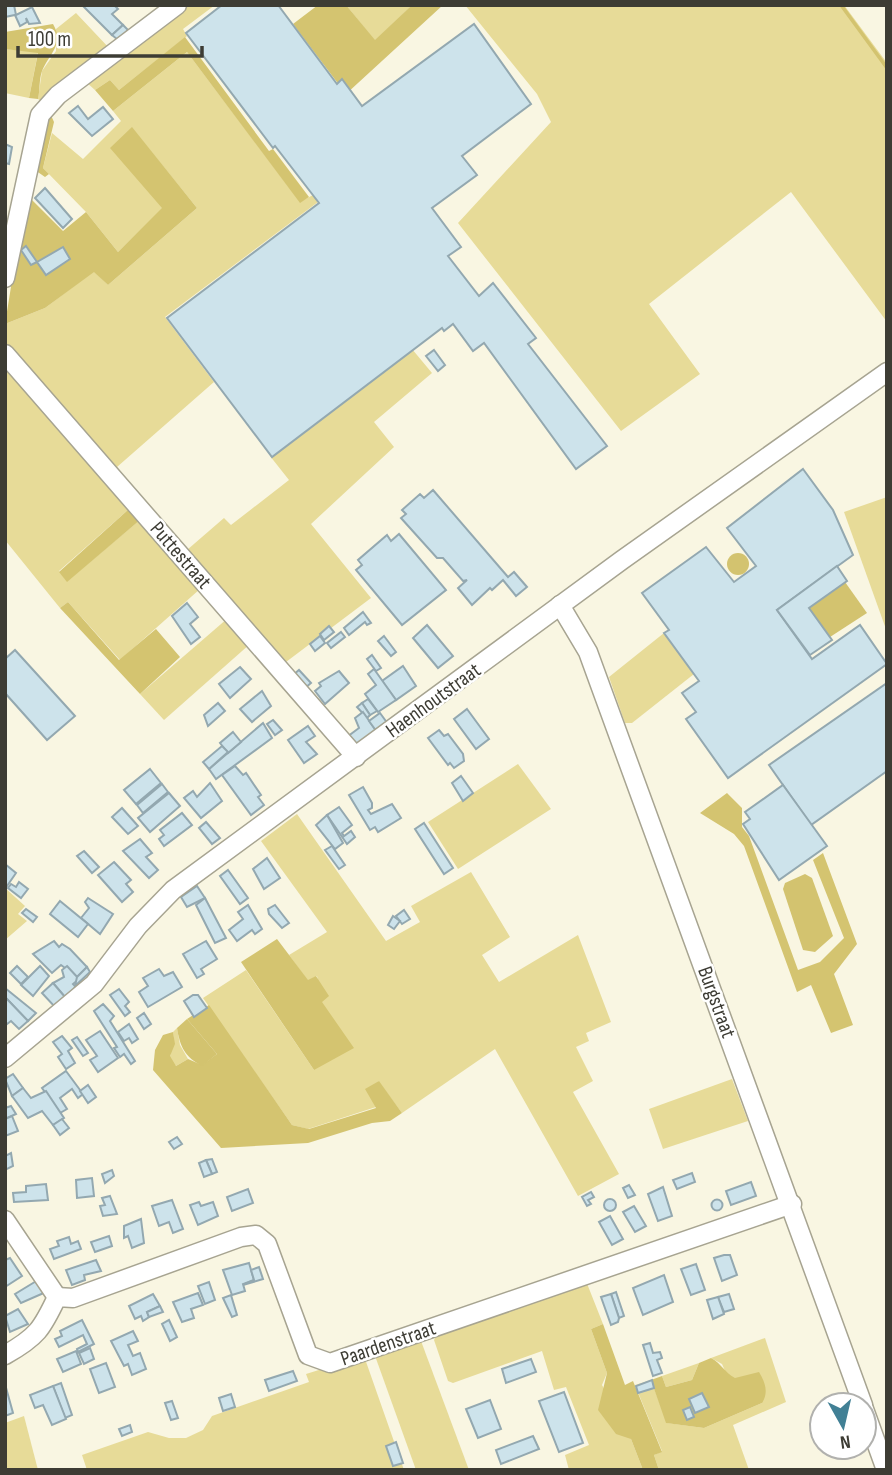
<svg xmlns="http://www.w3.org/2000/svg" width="892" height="1475" viewBox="0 0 892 1475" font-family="'Sofia Sans Condensed',sans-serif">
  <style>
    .green { fill: #e7db98 }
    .forest { fill: #d4c470 }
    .water { fill: #d3c36f }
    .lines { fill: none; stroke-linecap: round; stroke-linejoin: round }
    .stream { stroke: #d3c36f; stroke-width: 3.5 }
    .building { fill: #cde3eb; stroke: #93a8b0; stroke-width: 2 }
    .minor-casing { stroke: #a7a491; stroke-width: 21 }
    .minor { stroke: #fff; stroke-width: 18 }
    .labels { text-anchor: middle; stroke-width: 5; stroke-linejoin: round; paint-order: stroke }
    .street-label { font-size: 21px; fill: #3d3c34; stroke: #fff }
  </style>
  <rect width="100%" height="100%" fill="#f9f6e2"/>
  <g class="green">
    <polygon points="186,5 215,5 183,29 187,36 119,90 110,80 95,90 86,82"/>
    <polygon points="346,5 412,5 375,41"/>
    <polygon points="465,5 844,5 887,63 887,322 791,192 649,304 700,374 621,431 458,223 551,122 537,94"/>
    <polygon points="76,13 110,49 43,102 38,99 42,71 56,51 56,29"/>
    <polygon points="5,49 38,52 29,98 5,93"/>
    <polygon points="187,52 300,202 313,195 318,202 165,317 214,382 117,467 5,342 5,324 45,308 94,271 108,285 197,208 132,128 111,148 163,208 118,252 86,212 43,168 52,133 83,159 121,121 113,111"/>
    <polygon points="412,349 432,373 374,422 394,447 311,524 371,598 282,665 187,550 224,518 231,525 289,480 270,456"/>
    <polygon points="5,366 129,509 59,571 67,581 140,520 200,589 120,660 68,602 60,608 5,540"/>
    <polygon points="887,497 887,632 844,512"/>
    <polygon points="228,618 250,644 164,720 140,694"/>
    <polygon points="664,633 694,674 632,723 625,723 609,677"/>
    <polygon points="518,764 551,809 458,869 428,822"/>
    <polygon points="297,814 386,941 420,922 411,906 471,872 510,937 482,955 499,982 578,935 611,1022 586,1033 589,1041 576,1047 593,1081 573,1092 619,1174 578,1196 495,1049 402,1113 378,1081 376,1107 308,1129 292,1125 203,998 246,970 314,1070 322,1002 317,976 308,981 289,955 327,932 261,841"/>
    <polygon points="5,888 25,906 18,914 27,921 5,940"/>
    <path d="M 177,1028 L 180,1045 L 188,1059 L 176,1066 L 170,1062 C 169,1051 175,1043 173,1032 Z"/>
    <polygon points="732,1079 748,1121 663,1149 649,1109"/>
    <polygon points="586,1281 603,1324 591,1329 607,1373 602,1385 631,1439 643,1470 569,1470 565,1455 589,1445 566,1387 554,1390 542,1351 453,1383 448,1381 434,1340 439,1331"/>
    <polygon points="765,1338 786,1402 733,1425 749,1470 659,1470 654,1455 662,1451 635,1385 651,1380 667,1423 704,1428 762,1403 726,1373 722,1364 711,1358"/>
    <polygon points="416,1339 421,1341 469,1470 416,1470 374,1353"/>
    <polygon points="364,1356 404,1470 87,1470 82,1455 148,1432 169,1438 186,1438 203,1430 212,1416 309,1382 306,1374"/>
    <polygon points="699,1363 692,1380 666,1387 662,1376"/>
    <polygon points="24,1416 38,1470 5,1470 5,1423"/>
  </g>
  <g class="forest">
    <polygon points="318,5 346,5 375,40 412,5 443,5 346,94 293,24"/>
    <path d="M 53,24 C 65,44 49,54 42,71 C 39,79 40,91 38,99 L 29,98 L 38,53 L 5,49 L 5,32 Z"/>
    <polygon points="185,37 269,151 273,149 309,197 300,203 187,52 113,111 95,90 110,80 119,90"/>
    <polygon points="49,111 54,122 43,168 49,174 45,177 32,168"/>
    <polygon points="132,127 197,208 108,285 94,272 45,308 5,324 26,194 63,231 86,212 118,252 162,208 110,148"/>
    <polygon points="129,509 140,520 67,582 59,572"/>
    <polygon points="68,602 119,660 156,629 180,657 140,694 60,608"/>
    <polygon points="727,793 742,808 742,827 749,836 798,970 820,962 844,938 813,860 823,853 857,944 834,974 853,1025 831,1033 811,985 797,992 744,846 734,834 700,813"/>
    <polygon points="277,939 308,980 316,976 329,996 322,1002 354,1048 314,1070 241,962"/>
    <polygon points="209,1005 292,1125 309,1129 376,1108 365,1089 379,1081 402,1113 390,1121 372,1123 308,1143 221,1148 153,1070 155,1050 163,1035 173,1032 175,1044 170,1056 176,1066 188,1059 202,1065 217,1054 187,1019"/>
    <polygon points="603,1324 625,1385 633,1381 662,1452 654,1455 659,1470 643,1470 631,1439 616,1434 598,1410 607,1373 591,1329"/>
    <path d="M 711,1358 C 722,1364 724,1372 735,1378 L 759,1372 C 765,1382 769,1392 762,1403 L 704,1428 L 666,1423 L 651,1380 L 662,1376 L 666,1387 L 692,1380 L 699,1363 Z"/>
  </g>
  <g class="water">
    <circle cx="738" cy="564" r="11"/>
    <polygon points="845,582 867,613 830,637 809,608"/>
    <polygon points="805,874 812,878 833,936 815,952 803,950 783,889 785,883"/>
    <path d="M 187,1019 L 217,1054 L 202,1066 C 185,1057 180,1047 177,1028 Z"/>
  </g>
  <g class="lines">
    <polyline class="stream" points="841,5 887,68"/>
  </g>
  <g class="building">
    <polygon points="5,5 14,5 16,15 32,7 40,23 29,24 26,18 27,22 20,26 15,15 5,17"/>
    <polygon points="82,5 114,5 118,9 112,14 123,25 112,35"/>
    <polygon points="222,5 278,5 337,84 342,79 362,106 474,24 531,104 462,156 477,175 432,208 461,247 448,256 479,296 493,283 536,338 528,344 607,446 576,469 484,343 473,351 453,324 444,331 442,328 272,457 167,318 319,203 275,146 273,148 186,33"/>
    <polygon points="123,25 128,30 118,40 112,35"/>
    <polygon points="78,106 88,119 103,107 113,119 92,136 69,113"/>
    <polygon points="5,144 12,147 9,164 5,163"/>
    <polygon points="45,188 72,219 63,228 35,198"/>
    <polygon points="26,246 37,262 31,265 21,250"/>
    <polygon points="63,247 70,259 46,275 37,262"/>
    <polygon points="434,350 445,365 438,371 426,356"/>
    <polygon points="803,469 833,510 853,555 777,610 812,659 860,625 887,664 728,778 686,719 696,712 682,693 699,681 664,633 669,630 642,593 706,547 734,582 756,566 727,528"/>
    <polygon points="433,490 508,577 514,572 527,587 516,596 503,580 492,590 490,588 472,605 458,588 467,580 463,581 443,558 437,558 401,518 406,514 402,510 420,494 424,498"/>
    <polygon points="399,534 446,590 402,625 356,570 362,565 358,560 387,535 391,541"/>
    <polygon points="837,566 847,581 809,608 832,640 810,655 777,610"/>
    <polygon points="187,603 198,617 190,624 200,637 191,644 172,616"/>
    <polygon points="363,612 371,623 367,625 365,622 349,635 344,628"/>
    <polygon points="427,625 453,656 438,668 413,638"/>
    <polygon points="329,626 334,632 324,640 320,634"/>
    <polygon points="341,632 345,637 331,648 327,643"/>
    <polygon points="320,636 325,643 315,651 310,644"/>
    <polygon points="384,636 396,652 391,656 378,641"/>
    <polygon points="15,650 75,716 47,740 5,693 5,659"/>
    <polygon points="372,655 381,668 376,671 367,659"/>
    <polygon points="403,666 416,686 396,700 382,681"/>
    <polygon points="240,667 251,679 230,698 219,684"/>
    <polygon points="374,669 396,700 378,712 365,694 376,685 368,674"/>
    <polygon points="299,670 311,683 305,688 293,675"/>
    <polygon points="339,671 349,683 325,704 315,691 321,686 319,683"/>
    <polygon points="887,683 887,771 811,825 769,765"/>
    <polygon points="262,691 271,706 252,722 240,709"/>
    <polygon points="368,699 377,711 370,715 362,703"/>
    <polygon points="218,703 225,711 208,726 204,715"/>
    <polygon points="362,703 370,715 367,718 357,707"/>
    <polygon points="467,709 489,739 476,749 454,719"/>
    <polygon points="363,712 377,732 355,748 347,737 359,728 355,718"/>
    <polygon points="380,713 388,724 377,732 369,721"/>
    <polygon points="273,720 282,730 275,735 267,724"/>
    <polygon points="263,723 272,738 216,779 209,769"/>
    <polygon points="308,726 315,736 306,742 317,754 304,763 288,740"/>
    <polygon points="439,730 444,736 448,734 463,754 464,761 454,768 450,763 448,765 428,738"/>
    <polygon points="233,732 241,742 228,753 220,743"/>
    <polygon points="222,746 228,752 209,769 203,762"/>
    <polygon points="235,766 243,775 246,773 261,795 258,797 264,805 251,815 222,775"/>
    <polygon points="150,769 161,783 136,804 124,790"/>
    <polygon points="461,776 473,793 463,801 452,783"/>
    <polygon points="210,783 222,801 201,818 184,798 193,791 197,797"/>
    <polygon points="162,784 168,792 143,813 137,805"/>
    <polygon points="783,785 827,846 779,880 743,824 750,819 745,812"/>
    <polygon points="363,787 372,803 372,808 368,810 371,814 392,804 401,818 378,832 375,827 370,830 349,795"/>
    <polygon points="169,793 180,806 150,832 138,818"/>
    <polygon points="339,807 352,825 342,833 344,836 351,831 355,837 347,844 327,815"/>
    <polygon points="122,808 138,826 128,834 112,817"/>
    <polygon points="182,813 192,825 164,846 159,839 164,835 160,830"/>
    <polygon points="327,815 343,843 335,849 316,825"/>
    <polygon points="206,822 220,838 212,844 199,828"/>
    <polygon points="424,823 453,868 444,874 415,829"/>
    <polygon points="140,839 152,853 146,857 158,870 149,878 123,851"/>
    <polygon points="332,846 345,865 339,869 325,850"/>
    <polygon points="84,851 99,867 92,873 77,856"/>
    <polygon points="267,858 280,878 264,889 253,869"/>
    <polygon points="114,862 131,880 126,884 133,892 122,902 98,875"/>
    <polygon points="5,864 16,873 7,886 5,885"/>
    <polygon points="228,870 248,898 240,904 220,876"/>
    <polygon points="19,882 28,889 21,898 8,888 11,884 16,887"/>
    <polygon points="197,886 205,898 187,907 181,897"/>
    <polygon points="88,898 113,914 100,934 81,918 89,908 85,902"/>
    <polygon points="205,898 226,938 215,943 196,905"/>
    <polygon points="60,901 88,924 78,937 50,914"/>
    <polygon points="248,905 262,929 255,934 252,930 237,941 229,930 243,919 238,912"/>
    <polygon points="275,905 289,923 282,928 269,914 268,909"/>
    <polygon points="26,909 37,917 33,922 22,913"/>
    <polygon points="404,910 410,919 402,924 396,916"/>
    <polygon points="393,916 400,921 394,929 388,925"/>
    <polygon points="54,941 59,947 62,944 70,949 87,967 77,977 61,965 52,973 33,954"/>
    <polygon points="206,941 217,959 201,969 204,974 197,978 183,954"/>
    <polygon points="17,966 28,977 21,984 10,973"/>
    <polygon points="40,966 49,976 33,996 21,985"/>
    <polygon points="67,966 79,979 73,984 76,987 65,997 53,983 64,977 62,970"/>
    <polygon points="87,967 90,972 75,986 77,977"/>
    <polygon points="159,969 164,976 173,972 182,987 148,1007 139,992 148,986 143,978"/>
    <polygon points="53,983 65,997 54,1006 42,993"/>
    <polygon points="5,988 36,1013 28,1021 5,997"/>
    <polygon points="119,989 129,1002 125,1006 130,1012 125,1016 110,995"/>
    <polygon points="193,995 198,995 207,1008 194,1017 184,1001"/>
    <polygon points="5,997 28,1021 19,1029 11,1021 7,1024 5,1021"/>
    <polygon points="103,1004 114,1016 110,1021 135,1061 131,1064 124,1054 120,1057 114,1048 117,1047 94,1011"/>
    <polygon points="144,1013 151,1024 144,1029 137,1018"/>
    <polygon points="129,1024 138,1039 132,1043 129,1038 124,1041 118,1032"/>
    <polygon points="100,1031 118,1058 98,1072 90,1060 97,1056 86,1040"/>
    <polygon points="62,1036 72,1048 68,1051 75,1063 66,1069 58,1057 62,1054 53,1042"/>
    <polygon points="77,1037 88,1053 83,1056 72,1040"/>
    <polygon points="66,1071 83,1094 78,1098 72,1089 60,1098 67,1109 60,1113 42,1088"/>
    <polygon points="13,1074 23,1088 12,1096 5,1079"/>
    <polygon points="88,1085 96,1097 88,1103 80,1091"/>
    <polygon points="23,1088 31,1098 46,1091 64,1118 53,1125 42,1111 28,1118 12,1096"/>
    <polygon points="11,1106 16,1114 5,1119 5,1108"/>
    <polygon points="12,1116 18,1131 5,1136 5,1119"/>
    <polygon points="62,1119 69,1128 60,1135 53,1125"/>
    <polygon points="177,1137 182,1144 174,1149 169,1142"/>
    <polygon points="11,1153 13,1166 5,1170 5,1156"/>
    <polygon points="212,1159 217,1172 212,1174 206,1160"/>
    <polygon points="206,1160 212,1174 204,1177 199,1163"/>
    <polygon points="112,1170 114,1176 105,1183 102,1174"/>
    <polygon points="692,1173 695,1182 677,1189 673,1180"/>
    <polygon points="92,1178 94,1196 77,1198 76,1180"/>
    <polygon points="751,1182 756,1196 731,1205 726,1191"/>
    <polygon points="46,1184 48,1200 14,1202 13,1193 26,1192 26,1186"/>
    <polygon points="629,1185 635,1195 628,1198 623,1188"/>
    <polygon points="663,1187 672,1216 658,1221 648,1194"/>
    <polygon points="248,1189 253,1203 232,1211 227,1197"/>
    <polygon points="591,1192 594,1197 588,1200 591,1204 587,1206 582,1197"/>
    <polygon points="110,1196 117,1214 103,1216 100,1206 105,1205 102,1198"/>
    <circle cx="610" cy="1205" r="6"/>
    <circle cx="717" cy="1205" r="5.5"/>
    <polygon points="172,1200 183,1229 173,1233 169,1222 159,1226 152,1206"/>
    <polygon points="199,1202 201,1206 213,1202 218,1216 198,1225 190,1205"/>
    <polygon points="634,1206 646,1226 635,1232 623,1212"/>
    <polygon points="610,1216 623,1239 612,1245 599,1222"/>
    <polygon points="141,1219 144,1243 132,1248 128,1236 124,1238 124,1226"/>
    <polygon points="109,1236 112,1246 95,1252 91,1242"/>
    <polygon points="69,1237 71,1244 78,1241 81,1249 54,1259 50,1249 59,1246 57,1241"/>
    <polygon points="724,1255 730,1255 737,1275 722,1281 714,1258"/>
    <polygon points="10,1258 22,1276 5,1287 5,1260"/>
    <polygon points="96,1260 101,1271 84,1275 85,1280 72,1285 66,1270"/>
    <polygon points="249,1263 254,1280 243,1284 245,1291 232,1295 223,1270"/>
    <polygon points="696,1264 705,1290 691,1295 681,1269"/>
    <polygon points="259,1267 263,1279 243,1285 254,1280 251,1270"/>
    <polygon points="664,1275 673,1302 643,1315 633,1288"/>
    <polygon points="38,1280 46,1292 21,1303 15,1294"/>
    <polygon points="209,1282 215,1300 205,1304 198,1286"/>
    <polygon points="616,1292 624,1316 619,1318 611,1294"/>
    <polygon points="198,1293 203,1305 191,1309 194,1318 182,1322 173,1302"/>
    <polygon points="153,1294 160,1306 147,1312 149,1317 143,1321 141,1316 135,1319 129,1306"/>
    <polygon points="611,1294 619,1318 618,1322 611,1325 601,1297"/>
    <polygon points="729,1294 734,1309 724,1312 718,1297"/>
    <polygon points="231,1295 237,1315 232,1317 223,1298"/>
    <polygon points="718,1297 724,1314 713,1319 707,1300"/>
    <polygon points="160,1306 163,1312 149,1317 147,1312"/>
    <polygon points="18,1309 28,1324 10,1332 5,1316"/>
    <polygon points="82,1320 94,1344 78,1352 77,1349 87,1344 83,1335 59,1347 55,1339 62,1336 60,1331"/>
    <polygon points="169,1320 177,1337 170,1341 162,1324"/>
    <polygon points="133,1331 138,1341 128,1345 133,1356 140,1353 146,1369 132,1375 128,1364 124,1366 111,1341"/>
    <polygon points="650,1343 653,1353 660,1352 662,1358 657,1360 662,1373 653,1376 643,1345"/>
    <polygon points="90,1348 94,1359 84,1364 79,1353"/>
    <polygon points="76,1351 81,1364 63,1372 57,1359"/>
    <polygon points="531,1359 536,1372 506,1383 502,1369"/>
    <polygon points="106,1363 115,1387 99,1393 90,1369"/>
    <polygon points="293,1371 297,1381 269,1391 265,1380"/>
    <polygon points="652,1380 654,1388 638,1393 636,1386"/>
    <polygon points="61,1383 72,1415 65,1418 53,1386"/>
    <polygon points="5,1384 13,1413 5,1416"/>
    <polygon points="53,1386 66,1419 52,1425 43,1405 35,1408 30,1395"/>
    <polygon points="564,1392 583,1443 559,1452 539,1401"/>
    <polygon points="702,1393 709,1407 695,1413 689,1399"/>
    <polygon points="231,1394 235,1407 223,1411 219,1398"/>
    <polygon points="490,1400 501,1429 478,1438 466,1409"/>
    <polygon points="172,1401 178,1418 171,1420 165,1403"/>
    <polygon points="690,1407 694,1417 687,1420 683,1410"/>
    <polygon points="130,1425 132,1432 122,1436 119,1429"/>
    <polygon points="533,1436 539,1449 501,1464 496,1450"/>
    <polygon points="396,1442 403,1463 393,1466 386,1446"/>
  </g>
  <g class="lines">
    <g class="minor-casing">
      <g id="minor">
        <polyline points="5,278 40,115 58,95 177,5"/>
        <polyline points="5,354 356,757"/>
        <polyline points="560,605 588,652 863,1405"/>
        <polyline points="5,1058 94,984 138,926 173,890 622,560 887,372"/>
        <polyline points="5,1220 57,1297"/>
        <path d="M 5,1355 C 37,1337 42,1329 57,1297 L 73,1298 L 241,1237 L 256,1235 L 267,1244 L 308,1355 L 330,1363 L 792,1204"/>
        <polyline points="864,1409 886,1470"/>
      </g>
    </g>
    <use href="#minor" class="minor"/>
  </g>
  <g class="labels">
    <g class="street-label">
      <text transform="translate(181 555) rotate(49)" y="7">Puttestraat</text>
      <text transform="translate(433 700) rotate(-36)" y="7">Haenhoutstraat</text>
      <text transform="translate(717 1002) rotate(70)" y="7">Burgstraat</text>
      <text transform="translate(388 1343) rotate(-19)" y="7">Paardenstraat</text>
    </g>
  </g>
  <rect width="892" height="1475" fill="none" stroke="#3d3c34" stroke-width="14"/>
  <g transform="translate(843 1426) rotate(172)"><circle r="33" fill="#ffffff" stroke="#b1b1ae" stroke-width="2"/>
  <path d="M0-5L12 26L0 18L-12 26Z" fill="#418095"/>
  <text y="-10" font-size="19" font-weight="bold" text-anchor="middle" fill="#3d3c34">N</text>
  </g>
  <path d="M18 46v10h184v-10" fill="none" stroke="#3d3c34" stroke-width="3.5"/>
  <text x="28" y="46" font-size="21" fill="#3d3c34" stroke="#ffffff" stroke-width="5" paint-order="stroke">100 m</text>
</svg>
